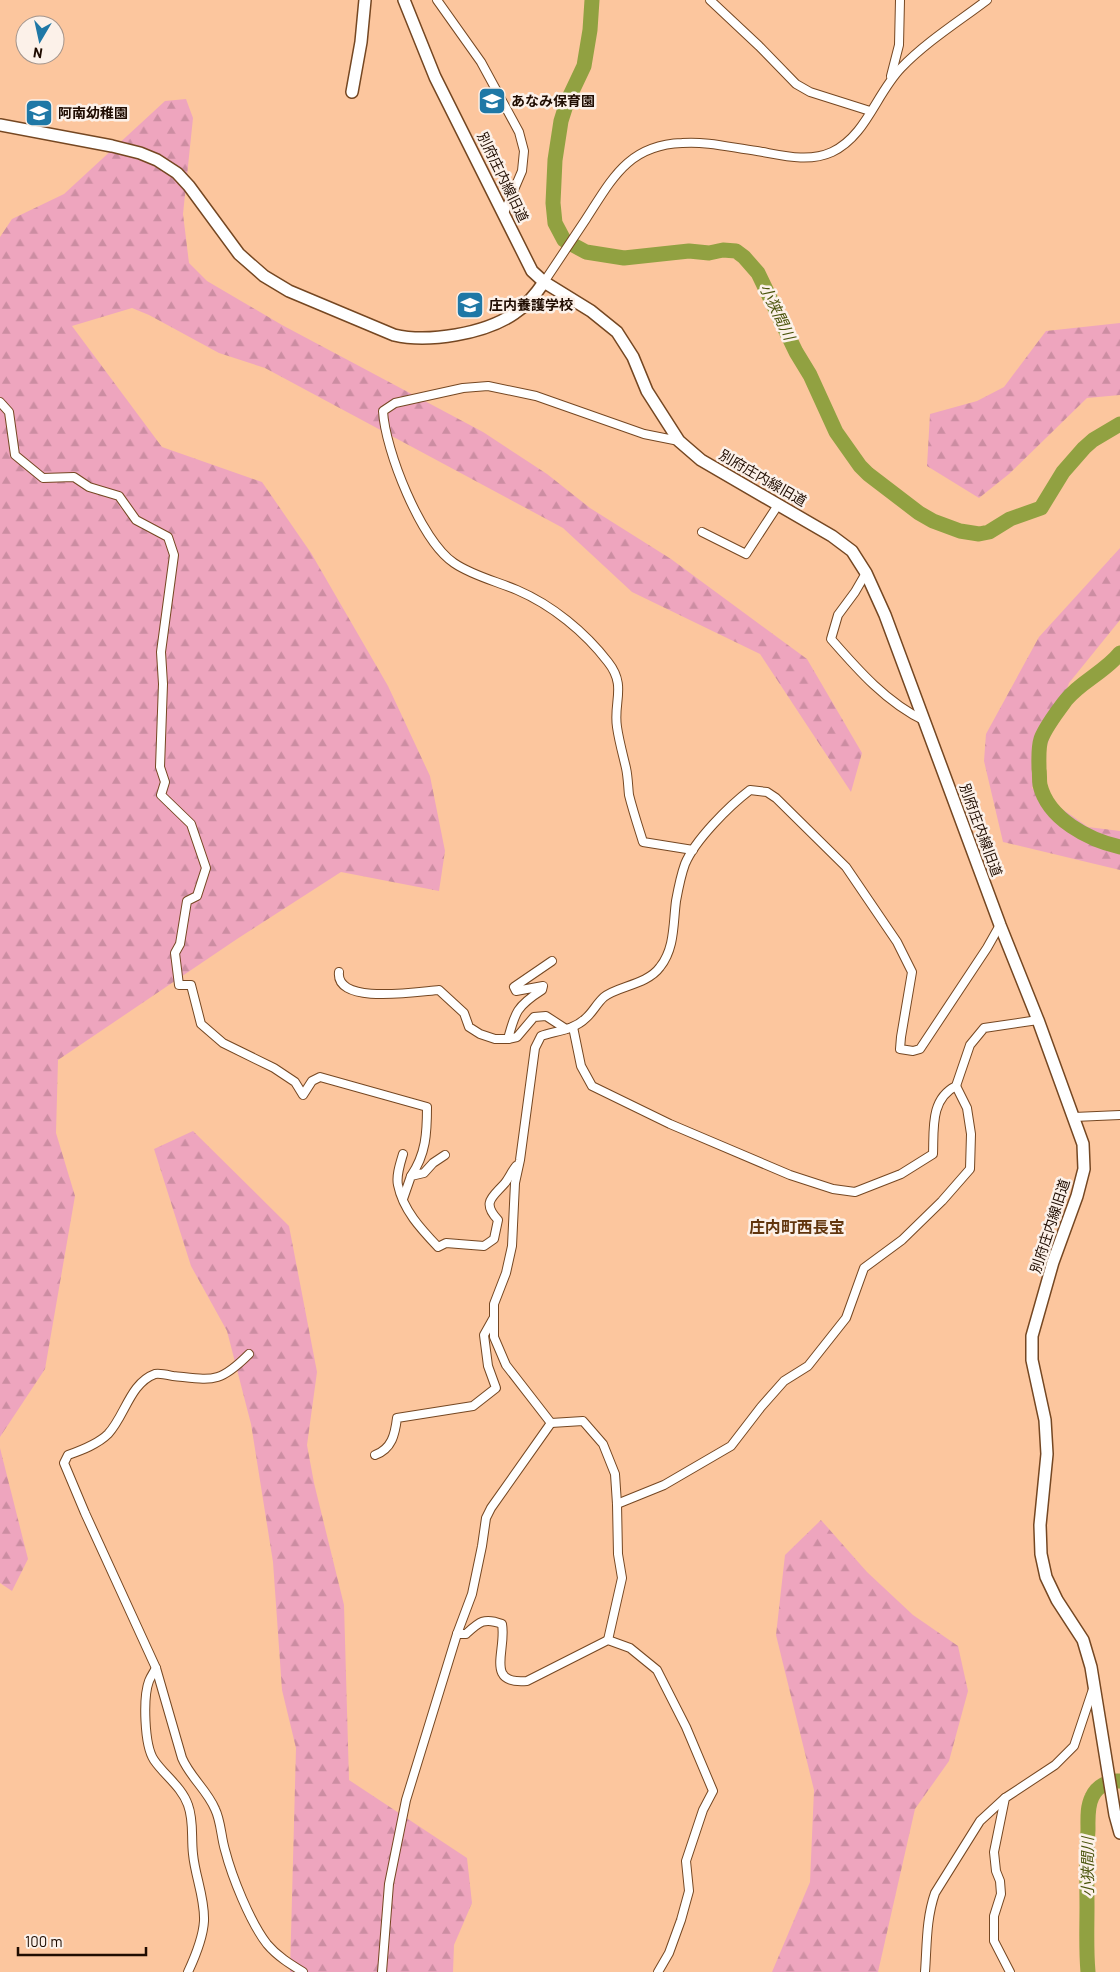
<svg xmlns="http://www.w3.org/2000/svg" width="1120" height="1972" viewBox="0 0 1120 1972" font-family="Barlow,'Noto Sans JP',sans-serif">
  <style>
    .forest { fill: url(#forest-firs) }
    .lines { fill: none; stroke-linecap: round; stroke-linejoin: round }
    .river { stroke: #91a141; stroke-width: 15 }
    .street-casing { stroke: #754722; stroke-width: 10 }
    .secondary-casing { stroke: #754722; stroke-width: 14 }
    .street { stroke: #fff; stroke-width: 8 }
    .secondary { stroke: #fff; stroke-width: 11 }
    .labels { text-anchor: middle; stroke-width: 5; stroke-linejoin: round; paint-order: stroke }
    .poi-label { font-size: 14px; font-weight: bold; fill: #1f0c01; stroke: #fcf1e9; text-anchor: start }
    .street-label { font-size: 14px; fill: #1f0c01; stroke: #fcf1e9 }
    .water-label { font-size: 15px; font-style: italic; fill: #4a540c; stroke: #fcf1e9 }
    .quarter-label { font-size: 16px; font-weight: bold; fill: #61350d; stroke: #fcf1e9 }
  </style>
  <defs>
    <pattern id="forest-firs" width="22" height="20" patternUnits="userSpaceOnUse" patternTransform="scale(1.25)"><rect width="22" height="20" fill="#eea5be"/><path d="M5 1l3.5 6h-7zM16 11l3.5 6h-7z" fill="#cc8da2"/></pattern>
  </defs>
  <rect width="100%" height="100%" fill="#fcc69e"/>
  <g class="forest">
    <polygon points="186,99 193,118 183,214 189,263 207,281 282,325 483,432 547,474 590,508 671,559 807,659 862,753 851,792 760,654 632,592 563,528 265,368 219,353 149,315 132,308 72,326 162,447 262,482 311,553 388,686 430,776 445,851 439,891 341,872 237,939 58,1060 56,1133 75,1196 45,1369 0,1437 0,237 12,219 64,194 165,101"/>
    <polygon points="1120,323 1120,395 1087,398 1009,474 979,498 927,466 930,414 977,401 1004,387 1046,331"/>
    <polygon points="1120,548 1120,620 1069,683 1032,788 1088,827 1120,831 1120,870 1003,842 984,761 986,734 1039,637"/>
    <polygon points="193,1131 289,1226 317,1372 307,1445 314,1483 344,1605 349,1780 467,1858 472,1903 454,1945 453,1972 290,1972 296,1748 282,1690 273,1562 251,1424 227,1331 191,1266 154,1149"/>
    <polygon points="0,1448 28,1559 12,1591 0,1583"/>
    <polygon points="821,1520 867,1572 913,1615 958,1646 968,1691 949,1761 915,1809 878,1972 772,1972 810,1882 814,1790 776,1635 785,1555"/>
  </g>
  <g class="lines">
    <g class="river">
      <polyline points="592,0 590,30 584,66 567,102 561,121 555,160 553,203 555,223 564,240 586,252 624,258 689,251 709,253 723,250 736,251 744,257 758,273 796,352 810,375 836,432 860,466 868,474 919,513 933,521 960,531 979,534 989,532 1010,519 1041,508 1063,472 1084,448 1093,440 1120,424"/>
      <path d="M 1120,653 C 1105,672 1080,682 1066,700 C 1057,712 1046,726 1041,739 C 1038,748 1039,760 1039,769 C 1040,774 1039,780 1040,785 C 1048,819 1089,840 1120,847"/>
      <path d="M 1088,1972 C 1086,1950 1087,1929 1087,1907 C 1087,1881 1086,1856 1088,1830 C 1088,1819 1087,1807 1092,1797 C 1097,1786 1109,1780 1120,1781"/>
    </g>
    <g class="street-casing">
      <g id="street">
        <polyline points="437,0 481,62 519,132 524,151 522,171 504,213"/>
        <polyline points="710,0 759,46 796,84 810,92 870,111"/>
        <polyline points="891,76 899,45 900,0"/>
        <path d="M 544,282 C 558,261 572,240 586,219 C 612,179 628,145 682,143 C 707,141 733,148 757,151 C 781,155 808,163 832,152 C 866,136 876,94 901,68 C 926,42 958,22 987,0"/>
        <path d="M 0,402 L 9,412 L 15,455 L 43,478 L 74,477 L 89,487 L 119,496 L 136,520 L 168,537 L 174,555 L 161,652 L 163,684 L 160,767 L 165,782 L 161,795 L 191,824 L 206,868 L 197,896 L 187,901 L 180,944 L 175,953 L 179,985 L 191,985 L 201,1024 L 223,1043 L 274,1068 L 295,1082 L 303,1095 L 312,1081 L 320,1077 L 427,1107 C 427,1133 426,1154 411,1176"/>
        <path d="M 679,441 L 644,434 L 536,396 L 488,386 L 463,388 L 395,403 L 383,411 C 385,450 421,541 454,563 C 473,576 496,581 517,590 C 552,605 585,632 608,662 C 627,686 613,702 617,727 C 619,741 623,755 626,768 C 628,777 628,786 629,795 C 633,811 638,826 643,842 L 693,850"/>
        <polyline points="702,532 746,554 778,505"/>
        <path d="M 866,573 L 855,592 L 838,615 L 831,639 C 858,670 887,703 925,721"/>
        <path d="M 339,972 C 335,1006 421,991 439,990 L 464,1013 L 469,1027 L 480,1034 L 495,1039 L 508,1039 L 517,1037 L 534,1017 L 546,1016 L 566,1029"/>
        <path d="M 573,1027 L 581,1066 L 592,1086 L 670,1124 L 790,1175 L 833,1189 L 855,1192 L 901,1174 L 933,1154 C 934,1129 930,1099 956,1086 L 970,1045 L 984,1028 L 1038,1020"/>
        <path d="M 508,1039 C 515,1012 517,1006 542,990 L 543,986 L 516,991 L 514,987 L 552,961"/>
        <polyline points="1074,1117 1120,1115"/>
        <path d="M 403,1154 C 400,1164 396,1176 398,1185 C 403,1210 421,1229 438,1247 L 446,1243 L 484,1246 L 494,1239 L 498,1220 C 481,1202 493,1197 505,1183 C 509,1178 512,1171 516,1166"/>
        <polyline points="403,1199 411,1176 424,1173 433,1163 445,1155"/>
        <path d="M 249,1354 C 219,1384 213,1380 173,1376 C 168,1375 160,1373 155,1374 C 130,1383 125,1416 108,1434 C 98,1444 82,1450 68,1455 L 64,1463 L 85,1513 L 156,1668 L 182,1758 C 190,1777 207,1790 215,1809 C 221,1821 221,1837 225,1850 C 232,1877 250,1922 267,1944 C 277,1956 290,1964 303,1972"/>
        <path d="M 551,1423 L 506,1365 L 494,1337 L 494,1304 L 506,1273 L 512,1246 L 515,1183 L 520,1160 L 535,1048 L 541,1036 C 556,1031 574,1030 586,1018 C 593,1012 597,1003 604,997 C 617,986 647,985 660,967 C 675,948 673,924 676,901 C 678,890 681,875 685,864 C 695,840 729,806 750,790 L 767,792 L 776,798 L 846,867 L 897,942 L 912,972 L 901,1037 L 900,1049 L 913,1051 L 920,1049 L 987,948 L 1000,925"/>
        <polyline points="551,1423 583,1421 603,1444 615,1474 617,1504 618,1554 622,1578 608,1640"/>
        <path d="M 375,1455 C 392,1449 395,1434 397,1418 L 473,1406 L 496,1388 L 488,1366 L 484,1335 L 493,1319"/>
        <polyline points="617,1504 664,1485 731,1446 761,1407 784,1381 808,1366 846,1318 864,1268 902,1240 942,1201 970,1169 971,1134 967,1108 956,1086"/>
        <path d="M 457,1634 L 466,1634 C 479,1622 484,1617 502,1624 C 507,1650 484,1685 527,1681 L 608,1640 L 630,1648 L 657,1670 L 686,1727 L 713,1791 L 703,1810 L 686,1861 L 689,1891 L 681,1920 L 669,1953 L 658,1972"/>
        <path d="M 156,1668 C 154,1672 151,1676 149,1681 C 143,1697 144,1745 154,1760 C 164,1775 182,1787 188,1805 C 194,1821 191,1837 193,1854 C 195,1876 205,1898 204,1921 C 203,1938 195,1957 188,1972"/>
        <polyline points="382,1972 389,1884 406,1800 457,1634 472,1594 482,1546 486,1518 491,1508 551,1423"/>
        <path d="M 925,1972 C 927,1945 926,1919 935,1893 L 980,1821 L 1005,1798"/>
        <polyline points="1010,1972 994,1941 994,1916 1001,1894 1000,1881 996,1871 994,1852 1005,1798 1055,1765 1074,1746 1093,1689"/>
      </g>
    </g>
    <g class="secondary-casing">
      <g id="secondary">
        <polyline points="404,0 435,77 532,271 544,282 591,311 617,332 633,357 647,391 679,441 701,460 832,536 852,551 866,573 885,615 1000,925 1038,1020 1083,1144 1084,1169 1077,1196 1053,1262 1032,1336 1032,1360 1045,1420 1047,1454 1040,1525 1041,1554 1046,1577 1057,1600 1083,1640 1091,1667 1115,1815 1120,1833"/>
        <polyline points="352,92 361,42 365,0"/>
        <path d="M 0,125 L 112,146 L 140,153 L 157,160 L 177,173 L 189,186 L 239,254 L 264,276 L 289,291 L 394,335 C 428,343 485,334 515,313 C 527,305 536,294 544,282"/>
      </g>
    </g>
    <use href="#street" class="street"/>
    <use href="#secondary" class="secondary"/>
  </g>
  <defs>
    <g id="school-square" transform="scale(1.4375)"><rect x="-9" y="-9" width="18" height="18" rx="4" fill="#1f78a6" stroke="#fcf1e9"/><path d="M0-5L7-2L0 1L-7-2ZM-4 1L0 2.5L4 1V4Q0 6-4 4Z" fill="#fff"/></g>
  </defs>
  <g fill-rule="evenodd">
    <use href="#school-square" x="492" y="101"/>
    <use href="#school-square" x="39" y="113"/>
    <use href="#school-square" x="470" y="305"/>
  </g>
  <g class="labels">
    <g class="poi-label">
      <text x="511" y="106">あなみ保育園</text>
      <text x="58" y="118">阿南幼稚園</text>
      <text x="489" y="310">庄内養護学校</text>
    </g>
    <g class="street-label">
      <text transform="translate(503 177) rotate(64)" y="5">別府庄内線旧道</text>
      <text transform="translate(763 478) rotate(30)" y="5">別府庄内線旧道</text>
      <text transform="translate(981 830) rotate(70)" y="5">別府庄内線旧道</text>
      <text transform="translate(1050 1226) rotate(-72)" y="5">別府庄内線旧道</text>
    </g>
    <g class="water-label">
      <text transform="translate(777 312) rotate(64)" y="5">小狭間川</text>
      <text transform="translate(1088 1867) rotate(-90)" y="5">小狭間川</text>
    </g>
    <g class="quarter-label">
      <text x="797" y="1233">庄内町西長宝</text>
    </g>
  </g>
  <g transform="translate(40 40) rotate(189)"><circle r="24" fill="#fcf1e9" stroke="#a4958c"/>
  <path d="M0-4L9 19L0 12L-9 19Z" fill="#1f78a6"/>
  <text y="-8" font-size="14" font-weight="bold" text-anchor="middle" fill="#1f0c01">N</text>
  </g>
  <path d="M18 1947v8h128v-8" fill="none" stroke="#1f0c01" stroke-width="2.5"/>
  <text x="25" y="1947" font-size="15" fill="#1f0c01" stroke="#fcf1e9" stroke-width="4" paint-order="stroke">100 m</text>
</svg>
